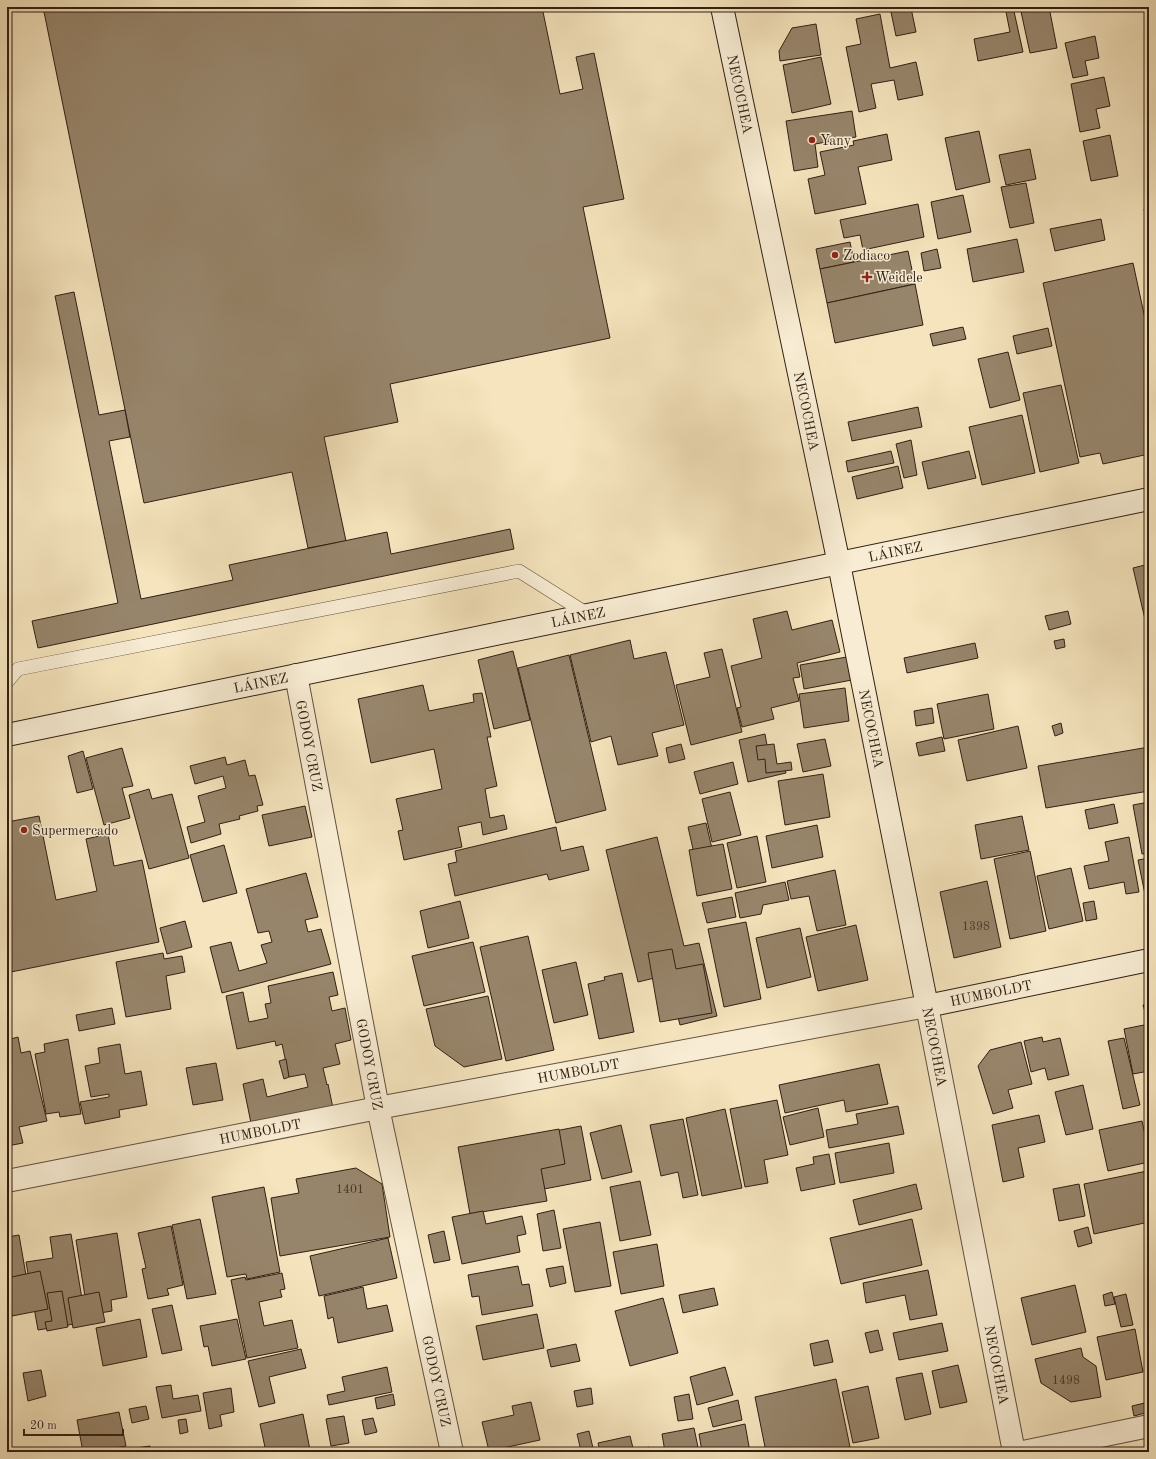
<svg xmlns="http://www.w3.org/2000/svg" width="1156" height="1459" viewBox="0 0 1156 1459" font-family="'Old Standard TT',serif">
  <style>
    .building { fill: #97856b; stroke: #311f13 }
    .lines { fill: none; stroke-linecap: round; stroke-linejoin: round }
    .service-casing { stroke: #62503e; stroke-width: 14 }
    .minor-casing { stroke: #62503e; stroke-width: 24 }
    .secondary-casing { stroke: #311f13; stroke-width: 24 }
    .service { stroke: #f8edd4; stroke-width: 13 }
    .minor { stroke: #f8edd4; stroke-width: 22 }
    .secondary { stroke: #f8edd4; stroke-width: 22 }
    .poi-dot { fill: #8f2418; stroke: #f8edd4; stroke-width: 1.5 }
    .labels { text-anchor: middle; stroke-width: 3; stroke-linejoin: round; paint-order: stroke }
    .number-label { font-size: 12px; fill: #4a3829 }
    .street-label { font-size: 14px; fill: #311f13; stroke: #f8edd4 }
    .poi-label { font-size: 14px; fill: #311f13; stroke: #f8edd4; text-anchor: start }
  </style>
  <rect width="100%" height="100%" fill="#f5e4bd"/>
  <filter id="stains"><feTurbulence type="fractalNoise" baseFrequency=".005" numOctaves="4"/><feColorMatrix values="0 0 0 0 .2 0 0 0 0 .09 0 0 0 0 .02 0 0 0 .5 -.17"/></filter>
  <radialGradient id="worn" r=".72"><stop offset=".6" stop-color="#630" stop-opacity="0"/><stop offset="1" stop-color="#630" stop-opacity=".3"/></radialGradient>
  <g class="building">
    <polygon points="43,7 542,7 560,94 583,89 576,57 594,53 624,199 583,207 610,338 390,384 398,422 324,437 346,541 308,548 292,472 144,503"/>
    <polygon points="1005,7 1013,7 1023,52 978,61 974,39 1010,32"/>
    <polygon points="1020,7 1049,7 1057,48 1030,53"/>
    <polygon points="911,8 916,32 896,36 891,12"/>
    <polygon points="880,14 890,68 916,62 923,95 898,100 894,80 871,84 876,108 859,112 846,47 861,44 856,19"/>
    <polygon points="816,24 821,55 780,61 779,51 792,28"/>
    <polygon points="1095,36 1099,58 1085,61 1088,75 1073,78 1065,43"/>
    <polygon points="821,57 831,104 792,113 783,65"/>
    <polygon points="1104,77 1110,106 1096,109 1100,128 1080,132 1071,84"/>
    <polygon points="852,111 856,137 815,144 818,167 794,171 786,121"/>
    <polygon points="979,131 990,182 956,190 945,138"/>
    <polygon points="887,134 892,160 858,167 866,204 815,214 808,179 825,175 820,152 854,145 853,141"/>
    <polygon points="1110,135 1118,176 1091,181 1083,141"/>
    <polygon points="1030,149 1036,179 1006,185 999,155"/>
    <polygon points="1026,183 1034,223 1010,228 1001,187"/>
    <polygon points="963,195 971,232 938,239 931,202"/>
    <polygon points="918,204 924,237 863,250 860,235 844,238 840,220"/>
    <polygon points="1149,208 1149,231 1144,209"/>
    <polygon points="1101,219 1105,240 1055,251 1050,229"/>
    <polygon points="1017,239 1024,272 973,282 967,249"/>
    <polygon points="850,242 854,262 820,269 816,249"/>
    <polygon points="937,249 941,268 924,271 921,253"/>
    <polygon points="908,251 915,284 827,303 820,269"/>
    <polygon points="1133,263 1149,337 1149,454 1103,464 1100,453 1080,457 1043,283"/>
    <polygon points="915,284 923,325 835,343 827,303"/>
    <polygon points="74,292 99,415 125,410 130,437 109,441 141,599 233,580 229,565 387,532 391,554 510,529 514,549 38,648 32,621 118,603 55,296"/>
    <polygon points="963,327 966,339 933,346 930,334"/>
    <polygon points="1048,328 1052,346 1017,354 1013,336"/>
    <polygon points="1008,352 1020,400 990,408 978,359"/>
    <polygon points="1061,385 1079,463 1040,472 1023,393"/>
    <polygon points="918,407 922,427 852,441 848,422"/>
    <polygon points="1022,415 1035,473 982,485 969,427"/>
    <polygon points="911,440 917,475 904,478 896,444"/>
    <polygon points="891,451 894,463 848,472 846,461"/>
    <polygon points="969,451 976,478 928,489 922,462"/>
    <polygon points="898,466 903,488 857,499 852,477"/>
    <polygon points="1149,564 1149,627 1147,628 1133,568"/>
    <polygon points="787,611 792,630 832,620 840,652 797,663 800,677 793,678 799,701 771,708 774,719 742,727 737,708 741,707 731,666 762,658 753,619"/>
    <polygon points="1068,611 1071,624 1049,630 1045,616"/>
    <polygon points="1146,632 1149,632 1149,654"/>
    <polygon points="1064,639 1065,647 1056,649 1054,641"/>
    <polygon points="630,640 634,659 666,652 684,725 652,733 658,756 618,765 611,736 591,742 570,655"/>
    <polygon points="975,643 978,658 907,673 904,658"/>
    <polygon points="722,649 742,732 691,745 676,685 710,677 704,653"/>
    <polygon points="513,651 530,720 494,729 478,660"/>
    <polygon points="569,655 606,810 556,823 518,668"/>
    <polygon points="847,657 852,680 804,689 800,665"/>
    <polygon points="423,685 429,711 474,702 473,694 482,693 491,737 487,737 497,786 485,789 490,818 504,815 507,829 483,835 481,822 458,827 462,847 404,860 398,831 403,830 396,799 442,789 434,749 371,763 358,699"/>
    <polygon points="845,688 849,721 804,728 799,694"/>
    <polygon points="988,694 994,729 944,739 937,704"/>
    <polygon points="932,708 934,723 916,726 914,711"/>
    <polygon points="1061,723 1063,733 1055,736 1052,726"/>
    <polygon points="1018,726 1027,768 967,781 958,740"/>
    <polygon points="765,734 768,751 774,750 777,766 784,765 786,773 748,782 739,740"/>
    <polygon points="942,737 945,751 919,756 916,743"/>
    <polygon points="825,739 831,766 803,772 797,744"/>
    <polygon points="681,744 685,759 669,763 666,748"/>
    <polygon points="774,744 777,764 791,762 792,770 766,773 765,759 758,760 756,746"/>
    <polygon points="1149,747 1149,791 1046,808 1038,766"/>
    <polygon points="122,748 133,786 122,788 130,818 104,825 86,758"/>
    <polygon points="83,751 93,789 77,793 68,756"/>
    <polygon points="225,757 227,765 245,760 249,776 255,775 263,805 257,806 258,811 239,816 240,819 219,824 221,834 191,843 187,827 205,822 198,796 226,788 223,776 195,784 190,766"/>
    <polygon points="733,762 738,784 700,794 694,772"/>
    <polygon points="823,774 830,817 785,825 778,781"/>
    <polygon points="149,789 152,799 172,794 189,858 149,869 129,795"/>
    <polygon points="730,792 741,835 712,842 702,799"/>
    <polygon points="1149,802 1149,853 1142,854 1133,805"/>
    <polygon points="1114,804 1118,823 1089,829 1085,810"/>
    <polygon points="305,806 312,837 269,846 262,815"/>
    <polygon points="39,816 56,900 97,891 86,839 108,834 114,866 142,860 159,942 11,972 7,950 7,822"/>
    <polygon points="1022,816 1029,850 981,859 975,825"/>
    <polygon points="706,823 713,853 695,858 688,827"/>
    <polygon points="817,825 823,857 772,868 766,836"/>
    <polygon points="556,827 561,851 583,846 589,870 549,880 547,874 455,896 448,864 457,862 455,851"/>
    <polygon points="757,836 766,882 737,888 727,843"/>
    <polygon points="657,837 684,946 699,943 717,1016 680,1025 667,975 638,982 606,850"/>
    <polygon points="1129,837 1139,892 1126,894 1124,882 1089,889 1084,866 1109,861 1105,842"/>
    <polygon points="723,844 732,889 697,896 689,850"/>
    <polygon points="224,845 237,893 203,902 190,855"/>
    <polygon points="1030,851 1046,931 1010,939 994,859"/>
    <polygon points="1149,858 1149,914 1138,860"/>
    <polygon points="1071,868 1083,921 1049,929 1037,876"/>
    <polygon points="835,870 846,925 817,931 809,896 791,899 787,881"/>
    <polygon points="306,873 318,917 305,920 308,932 321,929 331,964 222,993 210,947 231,942 239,971 267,963 261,945 272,942 269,931 258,933 246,889"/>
    <polygon points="987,881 1001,947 954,958 940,892"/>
    <polygon points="785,882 789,900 763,905 761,914 740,918 735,893"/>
    <polygon points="732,897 736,917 707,923 702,903"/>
    <polygon points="460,901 469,938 428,948 420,911"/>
    <polygon points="1094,901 1097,919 1086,921 1083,903"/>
    <polygon points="185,921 192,947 167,954 160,928"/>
    <polygon points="746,922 761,999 724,1007 708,929"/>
    <polygon points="856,925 868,980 818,991 806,937"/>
    <polygon points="800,928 811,977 767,988 756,938"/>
    <polygon points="528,936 554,1050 506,1061 480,947"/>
    <polygon points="473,942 485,992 424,1006 412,956"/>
    <polygon points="672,949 676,969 703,964 712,1013 660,1022 648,953"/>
    <polygon points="163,953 164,959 182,956 185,972 166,976 171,1009 126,1017 116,962"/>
    <polygon points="576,962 588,1015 554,1023 542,970"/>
    <polygon points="333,972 338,995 329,997 332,1011 345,1008 351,1040 335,1044 340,1064 323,1068 327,1085 328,1084 334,1113 251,1123 243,1084 263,1079 267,1097 308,1087 305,1074 289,1077 282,1044 276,1046 275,1041 237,1049 226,996 243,992 249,1022 268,1018 265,1004 271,1003 268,986"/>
    <polygon points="622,973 634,1032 599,1039 588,984 605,980 604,977"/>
    <polygon points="488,996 502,1059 464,1067 435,1046 426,1009"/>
    <polygon points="1149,1004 1149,1011 1145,1012 1143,1005"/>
    <polygon points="112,1008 115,1024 79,1031 76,1015"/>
    <polygon points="1149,1024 1149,1071 1133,1074 1124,1029"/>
    <polygon points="18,1037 21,1053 30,1051 47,1121 19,1127 23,1143 7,1146 7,1040"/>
    <polygon points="1042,1037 1043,1042 1060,1038 1069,1075 1048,1080 1045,1068 1031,1072 1024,1041"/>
    <polygon points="1124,1038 1140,1105 1123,1109 1108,1041"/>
    <polygon points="68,1039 81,1114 60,1117 59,1112 46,1114 35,1054 45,1052 44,1044"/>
    <polygon points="1021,1042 1032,1084 1008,1090 1013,1108 993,1114 978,1066 990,1050"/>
    <polygon points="120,1044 125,1074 141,1071 147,1105 119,1110 120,1117 85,1124 80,1102 109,1097 109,1094 91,1097 85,1066 100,1063 98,1048"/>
    <polygon points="286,1059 289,1077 284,1079 279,1061"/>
    <polygon points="216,1063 223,1100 193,1105 186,1068"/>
    <polygon points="879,1064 888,1104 846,1112 844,1100 785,1113 779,1085"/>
    <polygon points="1083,1085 1093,1129 1066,1135 1055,1092"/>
    <polygon points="777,1100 788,1155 764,1160 768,1183 745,1187 730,1109"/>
    <polygon points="898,1106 904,1134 829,1148 826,1130 858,1124 856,1114"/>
    <polygon points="818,1108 824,1137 790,1145 783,1117"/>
    <polygon points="725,1109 742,1188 702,1196 686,1118"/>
    <polygon points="1039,1115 1045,1142 1018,1148 1024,1177 1003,1182 992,1125"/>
    <polygon points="683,1119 698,1195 683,1198 678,1172 661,1176 650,1125"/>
    <polygon points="1142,1121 1149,1153 1149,1162 1108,1171 1099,1130"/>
    <polygon points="621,1125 632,1172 602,1179 590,1133"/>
    <polygon points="581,1126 591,1180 539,1190 529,1136"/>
    <polygon points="559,1129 565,1164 541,1169 547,1201 470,1214 458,1147"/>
    <polygon points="889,1143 894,1173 840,1183 835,1153"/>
    <polygon points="829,1154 835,1184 801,1191 796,1168 814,1164 813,1157"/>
    <polygon points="356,1168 382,1184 390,1237 280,1256 271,1198 299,1193 296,1179"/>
    <polygon points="1147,1171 1149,1182 1149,1222 1094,1234 1084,1184"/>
    <polygon points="640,1181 651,1235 620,1241 610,1187"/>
    <polygon points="916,1184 922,1209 859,1225 853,1200"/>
    <polygon points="1079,1184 1085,1216 1059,1221 1053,1189"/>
    <polygon points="264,1187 280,1272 247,1279 246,1274 227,1277 212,1197"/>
    <polygon points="554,1210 561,1248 543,1251 537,1214"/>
    <polygon points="483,1211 486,1224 522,1216 526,1234 517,1236 520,1252 462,1264 452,1217"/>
    <polygon points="200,1219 216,1294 187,1299 172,1225"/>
    <polygon points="912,1219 922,1265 841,1284 830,1238"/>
    <polygon points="600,1222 611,1286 575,1292 563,1229"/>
    <polygon points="171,1226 183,1285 167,1289 169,1295 148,1299 142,1269 146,1268 138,1233"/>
    <polygon points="1088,1227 1092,1243 1078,1247 1074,1231"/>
    <polygon points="444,1231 450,1260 434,1263 428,1235"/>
    <polygon points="117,1233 127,1297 111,1300 112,1311 88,1315 76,1240"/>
    <polygon points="71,1234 86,1322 38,1330 26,1262 53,1258 50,1237"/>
    <polygon points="19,1235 30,1298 7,1302 7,1237"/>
    <polygon points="388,1238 397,1278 319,1296 310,1256"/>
    <polygon points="657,1244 664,1286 621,1294 613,1252"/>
    <polygon points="518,1266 522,1285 529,1284 533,1306 482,1315 479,1296 472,1297 468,1275"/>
    <polygon points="563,1266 566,1283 550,1287 546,1269"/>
    <polygon points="928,1270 937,1315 910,1320 905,1295 866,1303 863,1283"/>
    <polygon points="40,1271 48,1309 12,1316 7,1278"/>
    <polygon points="282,1273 285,1289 280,1290 282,1297 259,1302 264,1326 292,1320 298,1348 247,1358 231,1280 245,1277 246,1280"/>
    <polygon points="1075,1285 1086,1332 1032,1345 1021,1298"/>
    <polygon points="363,1287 367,1309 387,1305 393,1331 338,1343 333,1317 328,1319 324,1296"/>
    <polygon points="714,1288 718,1305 683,1313 679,1295"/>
    <polygon points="62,1291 68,1327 47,1331 45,1322 52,1321 47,1293"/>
    <polygon points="99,1292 105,1322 73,1328 68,1298"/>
    <polygon points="1112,1292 1115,1304 1105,1306 1103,1295"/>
    <polygon points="1126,1294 1133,1325 1121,1327 1114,1297"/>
    <polygon points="663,1298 678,1353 630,1366 615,1311"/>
    <polygon points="172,1305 182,1350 162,1354 152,1309"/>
    <polygon points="1149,1309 1149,1326 1146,1310"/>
    <polygon points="537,1314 544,1348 483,1360 476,1326"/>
    <polygon points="140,1319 147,1357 103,1366 96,1328"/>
    <polygon points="237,1319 246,1359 212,1366 208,1346 204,1347 200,1326"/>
    <polygon points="942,1323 948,1351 899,1360 893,1333"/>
    <polygon points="1135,1329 1143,1372 1106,1380 1097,1337"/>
    <polygon points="878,1330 883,1350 870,1353 865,1333"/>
    <polygon points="828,1340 833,1362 814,1366 810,1344"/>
    <polygon points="576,1344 580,1361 551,1367 547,1350"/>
    <polygon points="1081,1348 1083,1357 1096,1366 1101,1397 1071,1402 1041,1383 1035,1359"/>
    <polygon points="301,1349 306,1368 269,1377 275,1403 259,1407 248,1361"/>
    <polygon points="958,1365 967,1402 940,1408 932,1371"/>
    <polygon points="387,1367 392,1392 329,1405 327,1395 345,1391 342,1377"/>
    <polygon points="725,1367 733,1395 697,1405 690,1377"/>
    <polygon points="41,1370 46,1396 28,1401 23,1373"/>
    <polygon points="922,1373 931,1414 905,1420 896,1378"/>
    <polygon points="836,1379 850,1447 825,1452 766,1452 755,1397"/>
    <polygon points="171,1385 173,1399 198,1395 201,1411 162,1418 156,1387"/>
    <polygon points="868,1386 879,1438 853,1443 842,1392"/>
    <polygon points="231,1388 234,1412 220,1415 222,1426 209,1429 203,1393"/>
    <polygon points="591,1388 593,1404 577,1407 574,1391"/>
    <polygon points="393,1394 395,1405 377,1409 375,1398"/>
    <polygon points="689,1394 693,1419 678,1421 674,1397"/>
    <polygon points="738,1400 742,1420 713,1427 708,1408"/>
    <polygon points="531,1402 540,1440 489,1451 482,1422 514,1415 512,1406"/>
    <polygon points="1149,1402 1149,1412 1134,1416 1132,1406"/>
    <polygon points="146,1406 149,1419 132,1423 129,1409"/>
    <polygon points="119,1412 126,1446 93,1452 83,1452 77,1420"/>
    <polygon points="303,1414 310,1450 302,1452 266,1452 260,1424"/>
    <polygon points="344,1416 349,1443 331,1446 326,1419"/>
    <polygon points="373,1418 377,1432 365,1435 362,1420"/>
    <polygon points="186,1419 188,1432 180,1434 178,1420"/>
    <polygon points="745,1424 750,1452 702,1452 699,1434"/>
    <polygon points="694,1428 699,1452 665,1452 662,1434"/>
    <polygon points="589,1431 593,1448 581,1451 577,1434"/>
    <polygon points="630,1436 634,1452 600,1452 598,1443"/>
    <polygon points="150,1446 151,1452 137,1452 136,1448"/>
    <polygon points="649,1447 650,1452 635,1452 635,1451"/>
  </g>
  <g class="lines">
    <g class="service-casing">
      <polyline id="service" points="7,682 18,669 519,571 589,615"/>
    </g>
    <g class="minor-casing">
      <g id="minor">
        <path id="s1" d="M 296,675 L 378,1108 L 452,1452"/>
        <path id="s2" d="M 7,1181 L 378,1108 L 927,1006 L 1014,1452"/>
        <polyline points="1023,1452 1149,1426"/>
      </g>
    </g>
    <g class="secondary-casing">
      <g id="secondary">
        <path id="s3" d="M 722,7 L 839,564 L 927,1006 L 1149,960"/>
        <path id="s4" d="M 7,735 L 1149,499"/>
      </g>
    </g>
    <use href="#service" class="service"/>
    <use href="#minor" class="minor"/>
    <use href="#secondary" class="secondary"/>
  </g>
  <g class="poi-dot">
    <circle cx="812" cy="140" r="4"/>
    <circle cx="835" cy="255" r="4"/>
    <path d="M865 271h4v4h4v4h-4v4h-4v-4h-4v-4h4z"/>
    <circle cx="24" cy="830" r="4"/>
  </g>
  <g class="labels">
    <g class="number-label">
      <text x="976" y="930">1398</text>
      <text x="350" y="1193">1401</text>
      <text x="1066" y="1384">1498</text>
    </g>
    <g class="street-label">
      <text dy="5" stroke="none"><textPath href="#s3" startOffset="89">NECOCHEA</textPath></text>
      <text dy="5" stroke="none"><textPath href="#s3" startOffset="413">NECOCHEA</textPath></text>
      <text dy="5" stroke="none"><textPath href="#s4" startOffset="907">LÁINEZ</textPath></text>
      <text dy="5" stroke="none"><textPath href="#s4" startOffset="583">LÁINEZ</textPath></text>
      <text dy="5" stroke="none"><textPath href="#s4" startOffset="259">LÁINEZ</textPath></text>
      <text dy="5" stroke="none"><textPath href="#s3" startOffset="737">NECOCHEA</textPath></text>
      <text dy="5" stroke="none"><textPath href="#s1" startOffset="72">GODOY CRUZ</textPath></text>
      <text dy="5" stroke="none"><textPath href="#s3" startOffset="1085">HUMBOLDT</textPath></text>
      <text dy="5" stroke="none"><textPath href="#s2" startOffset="978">NECOCHEA</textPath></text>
      <text dy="5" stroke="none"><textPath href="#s1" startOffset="396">GODOY CRUZ</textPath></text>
      <text dy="5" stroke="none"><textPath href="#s2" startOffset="582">HUMBOLDT</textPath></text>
      <text dy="5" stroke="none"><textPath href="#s2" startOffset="258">HUMBOLDT</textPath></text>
      <text dy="5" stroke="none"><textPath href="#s2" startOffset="1302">NECOCHEA</textPath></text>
      <text dy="5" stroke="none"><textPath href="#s1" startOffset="720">GODOY CRUZ</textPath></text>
    </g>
    <g class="poi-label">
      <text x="820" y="145">Yany</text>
      <text x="843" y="260">Zodiaco</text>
      <text x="875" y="282">Weidele</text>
      <text x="32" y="835">Supermercado</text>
    </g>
  </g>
  <rect width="1156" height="1459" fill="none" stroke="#f5e4bd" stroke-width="24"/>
  <rect x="8" y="8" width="1140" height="1443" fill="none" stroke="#311f13" stroke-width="2"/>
  <rect x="12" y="12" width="1132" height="1435" fill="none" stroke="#311f13"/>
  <path d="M24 1429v6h99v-6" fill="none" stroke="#311f13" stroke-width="2"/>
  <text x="30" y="1429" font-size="12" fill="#311f13" stroke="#f8edd4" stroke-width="3" paint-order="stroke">20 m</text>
  <rect width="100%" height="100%" filter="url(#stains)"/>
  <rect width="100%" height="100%" fill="url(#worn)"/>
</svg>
